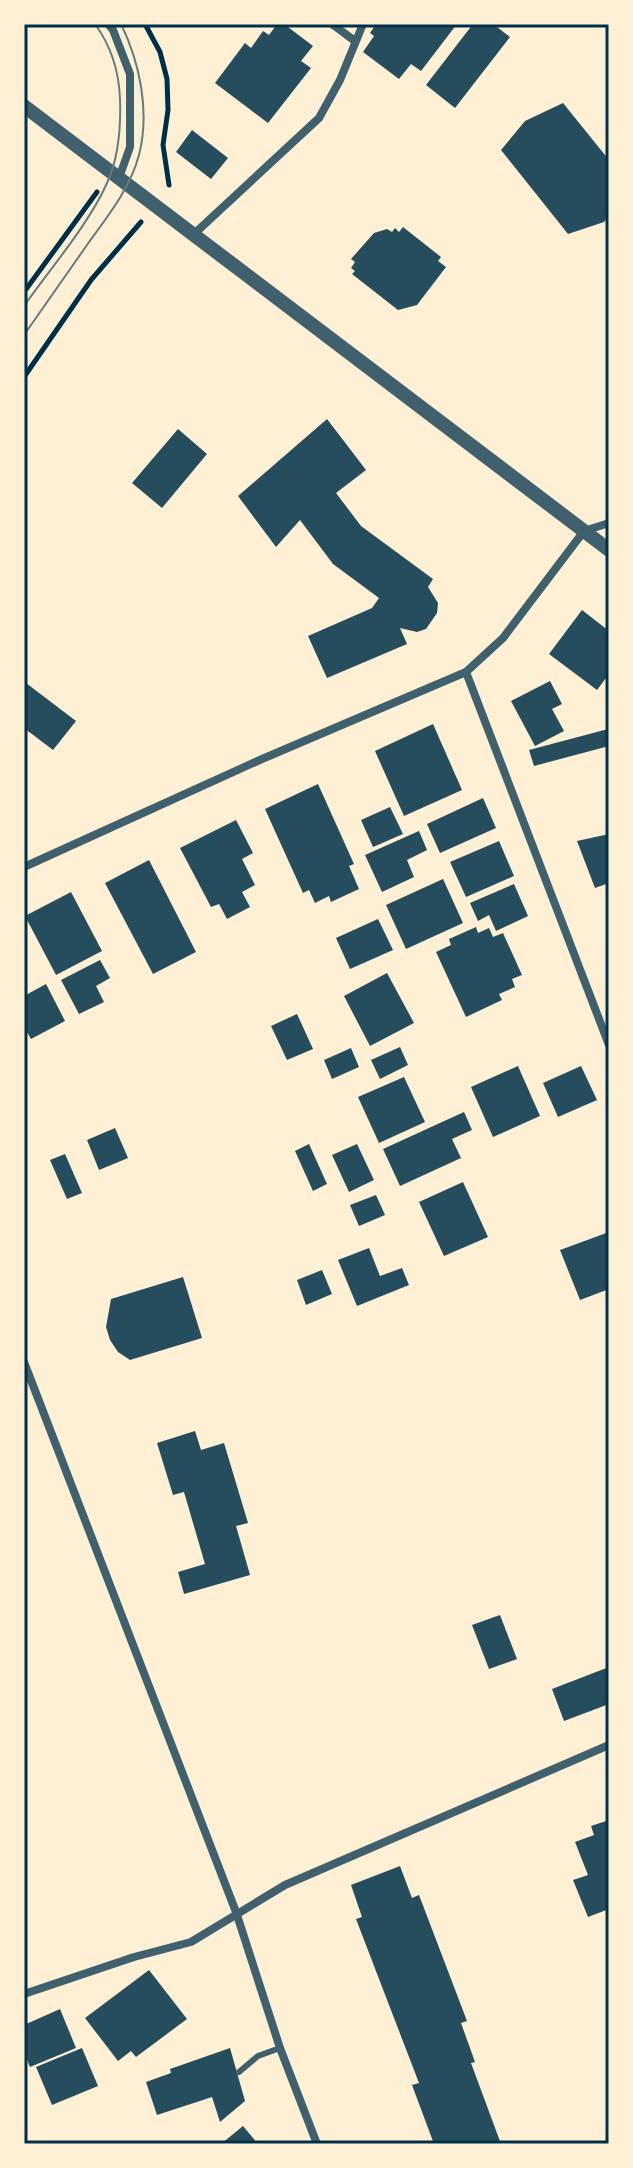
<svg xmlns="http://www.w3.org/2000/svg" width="633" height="2168" viewBox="0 0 633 2168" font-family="'Noto Sans',sans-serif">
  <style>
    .building { fill: #264d5e }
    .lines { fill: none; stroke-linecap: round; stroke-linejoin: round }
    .path { stroke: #003049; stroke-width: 5 }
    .service { stroke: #3f606c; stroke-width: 6 }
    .minor { stroke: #3f606c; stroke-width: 8 }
    .tertiary { stroke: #3f606c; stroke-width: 14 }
    .tram { stroke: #657d81; stroke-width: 2 }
    .neatline { fill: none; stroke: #003049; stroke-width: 3 }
  </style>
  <rect width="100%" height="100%" fill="#fdf0d5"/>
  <g class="building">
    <polygon points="277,24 284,24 313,46 301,61 311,68 268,123 215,83 245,43 251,48 263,31 269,35"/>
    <polygon points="376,24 457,24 421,71 411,64 399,79 363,52 374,36 370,33"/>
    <polygon points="473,24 493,24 510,37 455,108 426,85"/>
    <polygon points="563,103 609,160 609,215 604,222 568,234 501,150 525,121"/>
    <polygon points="192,130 228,158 211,179 176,152"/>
    <polygon points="403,227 441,257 438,261 446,267 417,305 398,310 352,274 355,271 351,268 355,262 351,259 374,233 387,229 392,232 395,228 399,232"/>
    <polygon points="327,419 366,470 336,493 361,526 433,579 428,587 438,603 437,613 426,629 417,632 400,628 407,644 327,678 308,636 372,608 379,598 333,564 300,520 276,547 238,496"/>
    <polygon points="178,429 207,454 162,508 132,483"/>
    <polygon points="582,610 609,631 609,674 597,690 549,654"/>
    <polygon points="550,681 562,704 552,709 564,731 535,746 511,701"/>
    <polygon points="26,683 76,721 53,750 24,728 24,686"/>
    <polygon points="433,724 462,790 404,816 375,751"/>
    <polygon points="608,729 609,746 534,766 529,750"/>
    <polygon points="318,784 354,864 349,866 359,889 331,902 329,896 315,903 309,890 303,893 265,809"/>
    <polygon points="483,798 496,828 440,853 427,824"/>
    <polygon points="390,807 403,834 373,847 361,820"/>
    <polygon points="236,820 253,853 242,859 255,885 242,892 250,907 227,919 219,904 211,907 180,848"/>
    <polygon points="419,831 427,850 407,860 414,877 382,892 365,855"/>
    <polygon points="609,834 609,883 595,888 577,841"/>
    <polygon points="499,841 514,876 466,897 450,862"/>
    <polygon points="149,860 196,952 153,974 105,883"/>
    <polygon points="443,879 463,923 406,949 386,905"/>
    <polygon points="514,884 528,916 496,931 489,915 478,921 470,903"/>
    <polygon points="71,892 102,951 56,975 25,916"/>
    <polygon points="378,919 393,950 350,969 336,938"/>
    <polygon points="476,927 478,933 489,928 493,937 503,933 522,975 512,979 515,987 499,994 502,1000 466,1017 436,952 451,945 449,939"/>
    <polygon points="100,960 110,978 96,986 104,1002 79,1014 61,980"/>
    <polygon points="387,973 414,1023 370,1046 344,996"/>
    <polygon points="46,984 65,1021 31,1039 24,1027 24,996"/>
    <polygon points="297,1014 313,1049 287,1060 271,1026"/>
    <polygon points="400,1047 408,1065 380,1079 371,1060"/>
    <polygon points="351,1048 359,1067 332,1079 324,1060"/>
    <polygon points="518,1066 540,1116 493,1137 471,1087"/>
    <polygon points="581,1066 597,1100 558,1117 543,1083"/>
    <polygon points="404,1077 425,1122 379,1143 358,1097"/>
    <polygon points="464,1112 472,1130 452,1139 461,1158 400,1186 383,1149"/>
    <polygon points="115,1128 128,1158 99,1170 87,1140"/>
    <polygon points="309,1144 327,1184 313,1191 295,1151"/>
    <polygon points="357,1144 374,1180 349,1192 332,1155"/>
    <polygon points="65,1154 82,1193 67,1199 50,1160"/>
    <polygon points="463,1182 488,1237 444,1256 419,1202"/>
    <polygon points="376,1195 385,1215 359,1226 350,1205"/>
    <polygon points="609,1232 609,1289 580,1300 560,1250"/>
    <polygon points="369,1248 380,1276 402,1268 409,1285 357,1306 338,1260"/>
    <polygon points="322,1270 332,1294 306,1305 297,1280"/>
    <polygon points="183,1277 202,1338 130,1360 118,1352 110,1340 106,1327 111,1299"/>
    <polygon points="195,1431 201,1450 224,1443 248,1523 236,1526 250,1575 184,1594 178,1572 205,1564 184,1492 173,1495 157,1443"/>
    <polygon points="500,1615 517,1659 489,1669 472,1625"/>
    <polygon points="609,1667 609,1704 564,1721 552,1689"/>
    <polygon points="609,1820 609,1909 588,1917 573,1880 588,1875 575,1842 594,1835 591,1826"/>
    <polygon points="400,1866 412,1898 419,1895 467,2021 461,2023 475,2062 471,2063 501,2144 434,2144 412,2085 419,2083 356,1919 362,1917 351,1885"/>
    <polygon points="149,1970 187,2019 136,2057 131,2051 118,2061 85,2018"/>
    <polygon points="60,2009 76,2048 30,2067 24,2052 24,2025"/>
    <polygon points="82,2048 98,2086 52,2105 36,2067"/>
    <polygon points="230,2048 245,2101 220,2122 212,2097 157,2115 146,2082 171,2073 170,2069"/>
    <polygon points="243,2126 258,2144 221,2144"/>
  </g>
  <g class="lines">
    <g class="path">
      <polyline points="145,24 160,52 167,79 168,110 163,145 169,185"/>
      <polyline points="24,292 97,192"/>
      <polyline points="24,377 91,280 141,222"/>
    </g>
    <polyline class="service" points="239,2072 258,2056 280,2048"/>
    <g class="minor">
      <polyline points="108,24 113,30 130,74 130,147 119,178"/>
      <polyline points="332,24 355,41"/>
      <polyline points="194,234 319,118 340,80 363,24"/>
      <polyline points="466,672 609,1045"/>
      <polyline points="24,867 262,759 466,672 503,638 584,531 609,523"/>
      <polyline points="24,1362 236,1912 280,2048 317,2144"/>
      <polyline points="24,1994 134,1957 191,1942 285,1885 609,1745"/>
    </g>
    <polyline class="tertiary" points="24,106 609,550"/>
    <g class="tram">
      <path d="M 24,306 C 50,269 89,224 107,183 C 119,157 121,127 120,99 C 119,71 111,46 95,24"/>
      <path d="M 24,335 C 45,305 66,275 87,245 C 107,217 130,189 139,155 C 150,112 140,63 121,24"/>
    </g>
  </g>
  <rect width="633" height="2168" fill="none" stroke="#fdf0d5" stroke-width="52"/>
  <rect x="26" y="26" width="581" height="2116" class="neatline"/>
</svg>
